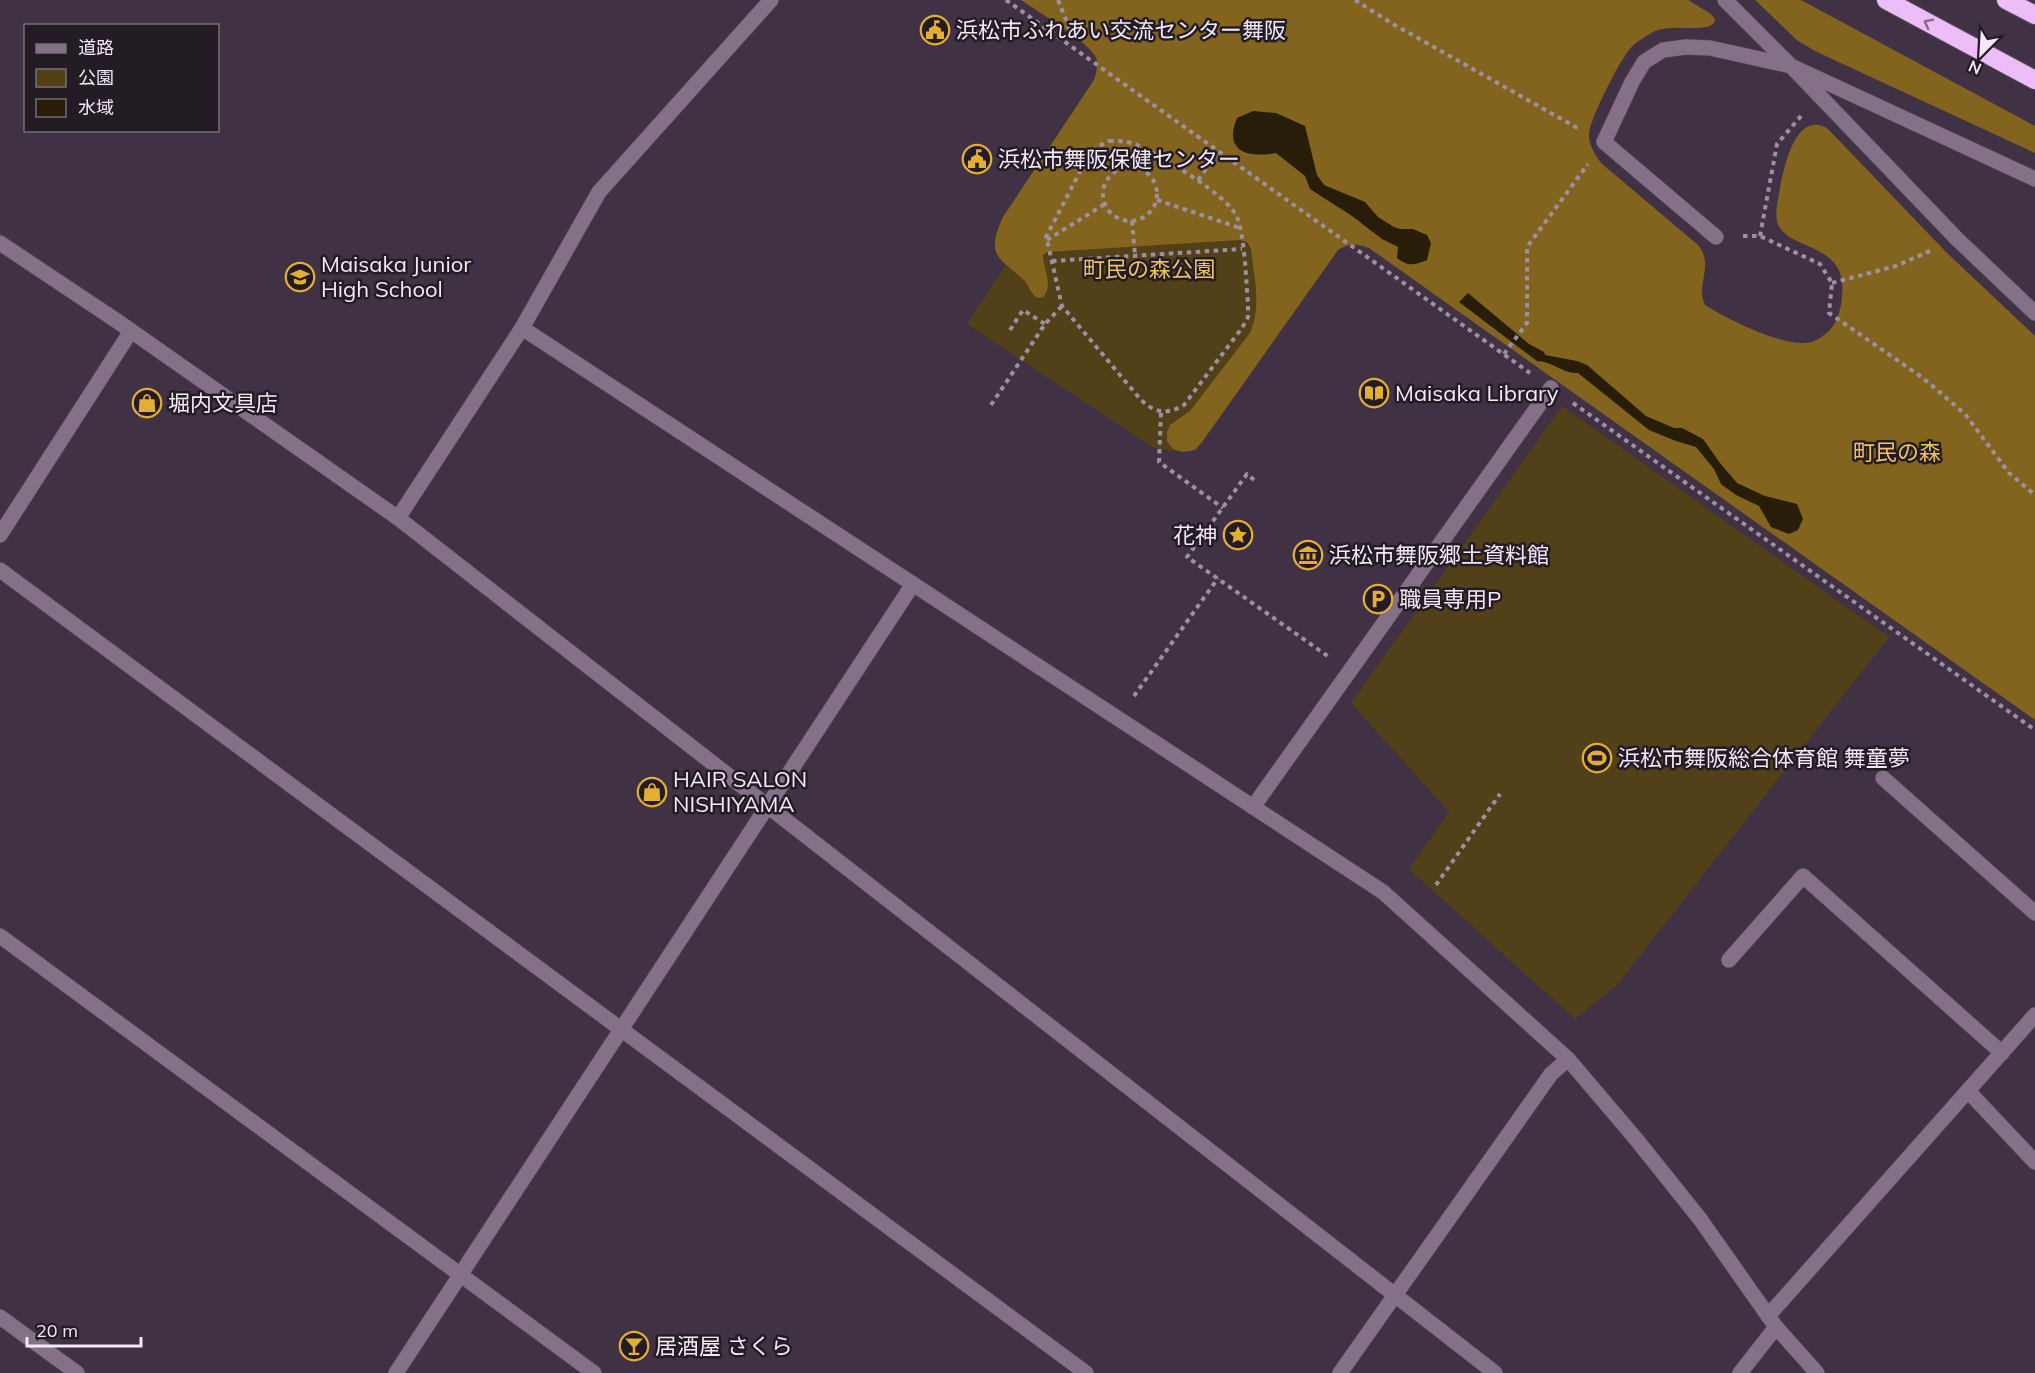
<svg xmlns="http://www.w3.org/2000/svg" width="2035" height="1373" viewBox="0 0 2035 1373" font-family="Mulish,'Noto Sans JP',sans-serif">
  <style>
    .green { fill: #524019 }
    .forest { fill: #83641f }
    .water { fill: #271d08 }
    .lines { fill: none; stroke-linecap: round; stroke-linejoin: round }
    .minor-casing { stroke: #5d4e60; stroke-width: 16 }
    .highway-casing { stroke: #5d4e60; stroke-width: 20 }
    .path { stroke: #9d90a0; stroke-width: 4; stroke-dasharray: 4.5 4.5; stroke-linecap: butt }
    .minor { stroke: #847188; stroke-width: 15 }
    .highway { stroke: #edbdf7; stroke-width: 18 }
    .oneway { stroke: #886c8e }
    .labels { text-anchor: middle; stroke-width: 5; stroke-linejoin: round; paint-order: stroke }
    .poi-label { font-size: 22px; fill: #f3e8f5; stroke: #231c25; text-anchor: start }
    .park-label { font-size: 22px; fill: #efc264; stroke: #231c25 }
  </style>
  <rect width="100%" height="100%" fill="#413144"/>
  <g class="green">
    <path d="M 1087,47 L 1369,248 C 1357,244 1349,243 1338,250 L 1202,442 C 1188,457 1173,450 1154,448 L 967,324 L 1005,266 C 990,249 994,237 1003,217 L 1094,80 C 1099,66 1097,59 1087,47 Z"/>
    <polygon points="1562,406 1889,637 1618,984 1575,1019 1409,869 1449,812 1351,703"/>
  </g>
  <g class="forest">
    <path d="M 1021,0 L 1688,0 L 1711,14 L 1715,19 L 1714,23 L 1710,26 C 1694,31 1672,24 1655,31 C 1647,35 1634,43 1629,50 C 1619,62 1590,119 1589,133 C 1588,144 1595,154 1601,163 L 1698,245 C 1715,266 1695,284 1705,305 C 1729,320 1774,342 1802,343 C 1813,344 1823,337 1830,330 C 1838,320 1841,309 1842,296 C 1849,242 1788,251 1778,224 C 1774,213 1778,200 1780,188 C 1784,167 1796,109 1828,129 L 1946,252 L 2035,336 L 2035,720 L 1369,248 C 1357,244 1349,243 1338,250 L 1202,442 L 1195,450 L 1183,452 L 1173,449 L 1167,441 L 1167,432 L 1170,425 L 1190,411 L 1250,333 C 1262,306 1254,277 1251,249 L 1247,242 L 1240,240 L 1047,252 L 1043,255 C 1043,269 1054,286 1043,297 L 1037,298 C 1030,293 1029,285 1023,279 C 997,256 986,255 1003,217 L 1094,80 C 1096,73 1099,65 1096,57 C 1088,42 1037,11 1021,0 Z"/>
    <polygon points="1755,0 1801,0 2035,126 2035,153 1817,52 1798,41"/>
  </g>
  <g class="water">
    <path d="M 1253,111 L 1276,113 L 1305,126 L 1317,175 L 1324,185 L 1365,202 L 1378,217 L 1394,227 L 1400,229 L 1413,229 L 1427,235 L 1431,243 L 1427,260 C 1414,265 1409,267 1397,258 L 1398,247 L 1382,239 L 1352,216 L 1310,189 L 1305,176 L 1276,153 C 1248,158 1223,152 1237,118 Z"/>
    <path d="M 1468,293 L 1529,344 L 1544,352 L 1545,355 L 1577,361 L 1587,365 L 1646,416 L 1674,428 L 1682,428 L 1703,439 L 1720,463 L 1737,483 L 1765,496 L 1797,504 L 1803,519 L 1798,530 L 1789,534 L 1771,527 L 1759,506 L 1736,495 L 1721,484 L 1714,469 L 1696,447 L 1676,441 L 1649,430 L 1578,373 C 1563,374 1552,361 1537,361 L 1459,302 Z"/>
  </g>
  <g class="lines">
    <g class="minor-casing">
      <g id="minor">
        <polyline points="1725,0 1791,66 1957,239 2035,313"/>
        <polyline points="1716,237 1604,142 1632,82 1644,62 1663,50 1686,47 1710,48 1791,66 2035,179"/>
        <polyline points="0,243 117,321 398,518 1495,1373"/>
        <polyline points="522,328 1383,892 1568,1059 1636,1139 1700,1219 1776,1327 1817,1373"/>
        <polyline points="398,518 522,328 599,192 771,0"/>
        <polyline points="0,535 131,331"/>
        <polyline points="0,570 1086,1373"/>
        <polyline points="1883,778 2035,913"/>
        <polyline points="1253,807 1551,388"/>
        <polyline points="0,936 594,1373"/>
        <polyline points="1729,960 1803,876 2002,1053"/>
        <polyline points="1968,1091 2035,1162"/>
        <polyline points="1768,1316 2035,1015"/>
        <polyline points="0,1317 77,1373"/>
        <polyline points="396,1373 913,584"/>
        <polyline points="1340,1373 1551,1074 1568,1059"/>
        <polyline points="1740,1373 1776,1327"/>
      </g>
    </g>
    <g class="highway-casing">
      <g id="highway">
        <polyline points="1886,0 2035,80"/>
        <polyline points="2006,0 2035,15"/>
      </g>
    </g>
    <g class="path">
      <polyline points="1006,0 1530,373"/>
      <polyline points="1058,0 1069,27 1062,39"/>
      <polyline points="1355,0 1393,24 1581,130"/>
      <path d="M 1109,141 C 1119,141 1128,141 1137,145 C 1159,155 1228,195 1237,217 C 1245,238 1246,281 1248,304 L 1248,317 L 1242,328 L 1184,405 C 1167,415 1155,413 1141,400 L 1062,306 L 1047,240 L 1046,237 L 1088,156 L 1097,147 Z"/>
      <circle cx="1130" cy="194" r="27"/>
      <polyline points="1198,180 1219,151"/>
      <polyline points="1157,200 1240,228"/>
      <polyline points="1132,221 1135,255"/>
      <polyline points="1743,236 1760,236 1820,264 1832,283 1829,313 1923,378 1965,414 2009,473 2035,495"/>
      <polyline points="1760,236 1777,144 1801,116"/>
      <polyline points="1047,240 1105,204"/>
      <polyline points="1052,261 1242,249"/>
      <polyline points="1832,283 1896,266 1932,250"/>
      <polyline points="1010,330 1023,310 1045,324"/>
      <polyline points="1504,354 1527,323 1527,247 1588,164"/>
      <polyline points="1573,403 2035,730"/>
      <polyline points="991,405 1045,324 1062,306"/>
      <polyline points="1161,413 1159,462 1223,508"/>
      <polyline points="1254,480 1247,474 1187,557 1329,657"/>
      <polyline points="1134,696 1218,578"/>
      <polyline points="1436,885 1500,794"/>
    </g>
    <use href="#minor" class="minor"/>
    <use href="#highway" class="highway"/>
  </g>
  <defs><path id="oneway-chevron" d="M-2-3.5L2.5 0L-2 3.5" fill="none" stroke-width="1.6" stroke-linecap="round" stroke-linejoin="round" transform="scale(1.5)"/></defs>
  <use class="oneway" href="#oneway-chevron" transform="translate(1928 23) rotate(-152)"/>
  <defs>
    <g id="civic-ring" transform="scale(1.5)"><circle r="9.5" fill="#231c25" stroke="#e3ae34" stroke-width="1.5"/><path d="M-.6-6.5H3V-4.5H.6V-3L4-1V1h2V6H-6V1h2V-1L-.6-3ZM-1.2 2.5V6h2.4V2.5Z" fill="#e3ae34"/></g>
    <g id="school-ring" transform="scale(1.5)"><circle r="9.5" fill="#231c25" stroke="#e3ae34" stroke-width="1.5"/><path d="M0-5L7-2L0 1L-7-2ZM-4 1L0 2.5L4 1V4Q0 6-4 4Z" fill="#e3ae34"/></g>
    <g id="library-ring" transform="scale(1.5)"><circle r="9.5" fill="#231c25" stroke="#e3ae34" stroke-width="1.5"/><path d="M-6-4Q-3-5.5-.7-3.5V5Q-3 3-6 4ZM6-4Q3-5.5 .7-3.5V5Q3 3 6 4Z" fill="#e3ae34"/></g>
    <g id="shop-ring" transform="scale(1.5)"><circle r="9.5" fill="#231c25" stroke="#e3ae34" stroke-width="1.5"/><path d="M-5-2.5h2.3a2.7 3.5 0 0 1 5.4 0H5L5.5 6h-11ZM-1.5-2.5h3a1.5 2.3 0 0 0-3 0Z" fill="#e3ae34"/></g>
    <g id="sight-ring" transform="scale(1.5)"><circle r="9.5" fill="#231c25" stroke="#e3ae34" stroke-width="1.5"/><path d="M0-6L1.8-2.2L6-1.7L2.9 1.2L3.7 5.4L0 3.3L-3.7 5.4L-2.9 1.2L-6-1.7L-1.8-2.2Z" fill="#e3ae34"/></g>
    <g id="museum-ring" transform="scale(1.5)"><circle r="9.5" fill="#231c25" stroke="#e3ae34" stroke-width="1.5"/><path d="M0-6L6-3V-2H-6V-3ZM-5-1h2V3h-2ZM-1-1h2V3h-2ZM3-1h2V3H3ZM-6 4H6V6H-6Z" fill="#e3ae34"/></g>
    <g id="parking-ring" transform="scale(1.5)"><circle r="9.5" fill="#231c25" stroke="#e3ae34" stroke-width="1.5"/><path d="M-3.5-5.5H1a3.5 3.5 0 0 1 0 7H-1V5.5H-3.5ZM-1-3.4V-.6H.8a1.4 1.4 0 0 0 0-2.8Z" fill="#e3ae34"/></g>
    <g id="stadium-ring" transform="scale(1.5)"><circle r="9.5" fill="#231c25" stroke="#e3ae34" stroke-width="1.5"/><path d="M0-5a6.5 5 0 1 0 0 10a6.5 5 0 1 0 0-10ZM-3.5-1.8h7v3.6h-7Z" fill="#e3ae34"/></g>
    <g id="bar-ring" transform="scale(1.5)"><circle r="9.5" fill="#231c25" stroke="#e3ae34" stroke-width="1.5"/><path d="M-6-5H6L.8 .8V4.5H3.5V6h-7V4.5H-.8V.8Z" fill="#e3ae34"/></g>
  </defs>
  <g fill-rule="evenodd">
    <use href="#civic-ring" x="935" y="30"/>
    <use href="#civic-ring" x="977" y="159"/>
    <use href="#school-ring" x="300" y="277"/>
    <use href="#library-ring" x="1374" y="393"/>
    <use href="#shop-ring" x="147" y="403"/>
    <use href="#sight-ring" x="1238" y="535"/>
    <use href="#museum-ring" x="1308" y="555"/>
    <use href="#parking-ring" x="1378" y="599"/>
    <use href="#stadium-ring" x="1597" y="758"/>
    <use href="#shop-ring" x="652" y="792"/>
    <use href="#bar-ring" x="634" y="1346"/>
  </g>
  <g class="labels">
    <g class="poi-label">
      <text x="956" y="38">浜松市ふれあい交流センター舞阪</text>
      <text x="998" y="167">浜松市舞阪保健センター</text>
      <text x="321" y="272">Maisaka Junior<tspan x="321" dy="25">High School</tspan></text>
      <text x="1395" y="401">Maisaka Library</text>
      <text x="168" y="411">堀内文具店</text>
      <text x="1217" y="543" text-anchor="end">花神</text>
      <text x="1329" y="563">浜松市舞阪郷土資料館</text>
      <text x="1399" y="607">職員専用P</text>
      <text x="1618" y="766">浜松市舞阪総合体育館 舞童夢</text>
      <text x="673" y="787">HAIR SALON<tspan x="673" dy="25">NISHIYAMA</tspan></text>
      <text x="655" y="1354">居酒屋 さくら</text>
    </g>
    <g class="park-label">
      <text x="1149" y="277">町民の森公園</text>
      <text x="1897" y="460">町民の森</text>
    </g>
  </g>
  <rect x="24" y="24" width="195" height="108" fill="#231c25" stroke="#766e78" stroke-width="1.5"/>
  <rect x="36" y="44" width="30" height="9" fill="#847188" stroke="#766e78" stroke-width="1.5"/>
  <text x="78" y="54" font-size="18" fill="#f3e8f5">道路</text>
  <rect x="36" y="69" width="30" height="18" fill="#524019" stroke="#766e78" stroke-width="1.5"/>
  <text x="78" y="84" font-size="18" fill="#f3e8f5">公園</text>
  <rect x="36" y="99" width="30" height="18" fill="#271d08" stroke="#766e78" stroke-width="1.5"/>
  <text x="78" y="114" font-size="18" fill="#f3e8f5">水域</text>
  <g transform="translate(1981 54) rotate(204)" stroke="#231c25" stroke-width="4.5" paint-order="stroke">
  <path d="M0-4.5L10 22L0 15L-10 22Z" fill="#f3e8f5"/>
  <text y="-9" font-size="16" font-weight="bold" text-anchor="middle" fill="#f3e8f5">N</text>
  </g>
  <path d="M27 1337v9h114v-9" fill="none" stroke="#f3e8f5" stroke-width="3"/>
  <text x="36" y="1337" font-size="18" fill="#f3e8f5" stroke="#231c25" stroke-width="4.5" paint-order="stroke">20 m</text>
</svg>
